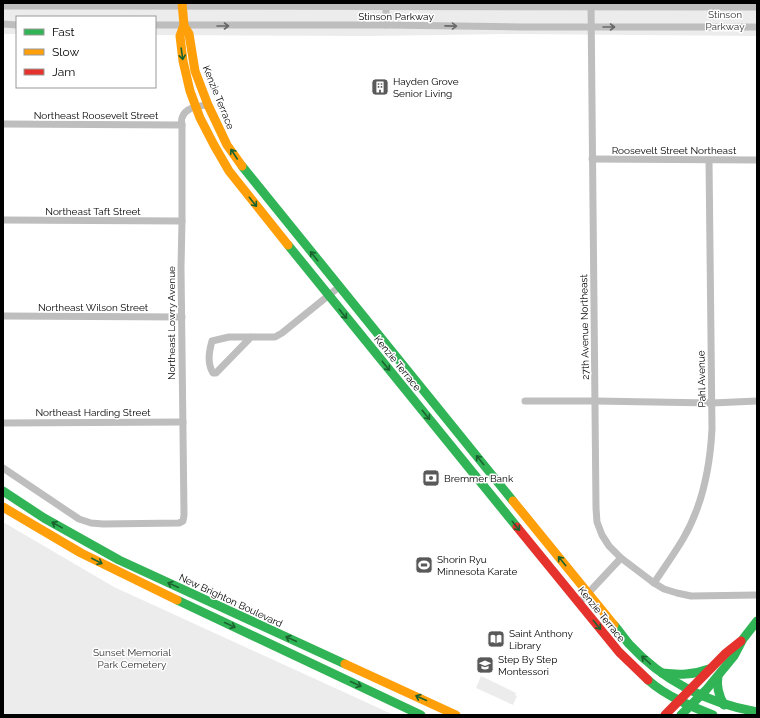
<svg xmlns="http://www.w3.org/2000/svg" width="760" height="718" viewBox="0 0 760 718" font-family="Raleway,sans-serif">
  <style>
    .green { fill: #ececec }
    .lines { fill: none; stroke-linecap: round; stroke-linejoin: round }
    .street { stroke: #bebebe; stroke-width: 7 }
    .fast { stroke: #30b455; stroke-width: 9 }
    .slow { stroke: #ff9f0a; stroke-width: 9 }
    .jam { stroke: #e5322d; stroke-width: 9 }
    .oneway { stroke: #686868 }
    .oneway2 { stroke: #1a632f }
    .labels { text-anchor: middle; stroke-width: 3; stroke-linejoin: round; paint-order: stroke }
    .park-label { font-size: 10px; fill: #333; stroke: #fff }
    .street-label { font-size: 10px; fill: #000; stroke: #fff }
    .poi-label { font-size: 10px; fill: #000; stroke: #fff; text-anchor: start }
  </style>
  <rect width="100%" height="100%" fill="#fff"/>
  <g class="green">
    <polygon points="3,3 757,3 757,36 518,34 368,36 155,35 155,17 17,17 17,34 3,34"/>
    <polygon points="3,522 114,587 394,715 3,715"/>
    <polygon points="481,676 516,693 515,695 517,696 513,705 476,688"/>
  </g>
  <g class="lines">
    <g class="street">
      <polyline points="591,3 596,508 597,522 602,535 609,546 621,558 654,583 664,589 677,593 691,596 757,595"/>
      <polyline points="3,6 757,7"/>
      <polyline points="3,24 17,25"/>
      <polyline points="155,25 386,25 522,27 757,27"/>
      <polyline points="386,25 386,3"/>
      <path d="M 3,124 L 182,125 C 182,123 181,120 182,118 C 185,107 199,106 208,105"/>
      <polyline points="592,159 757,160"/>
      <polyline points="3,220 182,221"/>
      <polyline points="3,316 182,317"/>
      <path d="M 251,337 L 216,373 L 213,373 C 207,363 209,352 212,341 L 229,337 L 275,337 L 282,333 L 339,287"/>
      <polyline points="525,401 595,401 712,403 757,401"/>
      <polyline points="3,423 183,422"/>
      <polyline points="3,468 79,519 91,523 103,524 179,523 183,521 184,515 181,268 182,221 182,125"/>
      <path d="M 654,583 C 664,568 674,554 683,539 C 703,505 710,468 712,429 L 709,160"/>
      <polyline points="579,603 621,558"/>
    </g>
    <g class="fast">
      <polyline points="242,166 513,501"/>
      <polyline points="288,245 517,527"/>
      <polyline points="3,491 44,518 119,560 345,664"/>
      <polyline points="177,600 421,715"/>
      <path d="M 614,625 C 619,631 624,638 629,644 C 663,681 708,703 757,712"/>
      <path d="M 662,673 C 679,675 693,675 709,669"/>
      <path d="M 718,676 C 716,687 719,696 724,705"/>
      <path d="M 648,680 C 666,696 690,706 713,715"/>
      <polyline points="681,715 706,690 734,656 743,639 757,621"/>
    </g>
    <g class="slow">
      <polyline points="182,3 184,25 180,36 183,61 190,91 200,118 214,145 229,171 288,245"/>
      <polyline points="184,26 189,34 195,71 208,105 227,145 242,166"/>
      <polyline points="513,501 614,625"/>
      <polyline points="3,507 81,553 177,600"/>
      <polyline points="345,664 456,715"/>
    </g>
    <g class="jam">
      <polyline points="517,527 619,652 648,680"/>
      <polyline points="665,715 726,653 741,641"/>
    </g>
  </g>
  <defs><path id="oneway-shaft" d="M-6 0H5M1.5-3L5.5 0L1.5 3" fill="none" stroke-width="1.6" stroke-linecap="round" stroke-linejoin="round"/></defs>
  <g class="oneway">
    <use href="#oneway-shaft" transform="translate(223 26)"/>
    <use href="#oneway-shaft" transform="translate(451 26) rotate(1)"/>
    <use href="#oneway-shaft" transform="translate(609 27)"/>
  </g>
  <g class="oneway2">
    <use href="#oneway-shaft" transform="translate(182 54) rotate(82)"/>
    <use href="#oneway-shaft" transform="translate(234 154) rotate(-123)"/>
    <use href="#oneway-shaft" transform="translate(253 202) rotate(51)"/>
    <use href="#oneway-shaft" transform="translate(314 256) rotate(-129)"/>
    <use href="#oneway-shaft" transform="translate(343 314) rotate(51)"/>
    <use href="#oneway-shaft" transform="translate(386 366) rotate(51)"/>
    <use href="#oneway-shaft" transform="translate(426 415) rotate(51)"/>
    <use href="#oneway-shaft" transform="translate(480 460) rotate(-129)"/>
    <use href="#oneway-shaft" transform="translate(57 525) rotate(-151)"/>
    <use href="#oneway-shaft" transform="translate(516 526) rotate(51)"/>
    <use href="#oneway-shaft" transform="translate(97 561) rotate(27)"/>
    <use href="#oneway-shaft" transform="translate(562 561) rotate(-129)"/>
    <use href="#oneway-shaft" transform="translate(173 585) rotate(-155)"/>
    <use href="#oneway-shaft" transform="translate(230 625) rotate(25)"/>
    <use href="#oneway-shaft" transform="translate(597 625) rotate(51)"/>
    <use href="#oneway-shaft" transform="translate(291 639) rotate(-155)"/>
    <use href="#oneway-shaft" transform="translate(646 660) rotate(-138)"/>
    <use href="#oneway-shaft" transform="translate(356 684) rotate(25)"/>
    <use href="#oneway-shaft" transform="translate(421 698) rotate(-156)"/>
  </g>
  <defs>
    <g id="building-square" transform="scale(0.9)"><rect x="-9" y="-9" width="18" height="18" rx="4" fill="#595959" stroke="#fff"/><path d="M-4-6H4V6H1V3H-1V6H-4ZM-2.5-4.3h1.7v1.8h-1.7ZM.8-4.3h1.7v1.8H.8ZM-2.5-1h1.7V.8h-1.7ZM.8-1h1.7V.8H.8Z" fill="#fff"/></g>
    <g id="bank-square" transform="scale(0.9)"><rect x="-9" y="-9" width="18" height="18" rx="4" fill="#595959" stroke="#fff"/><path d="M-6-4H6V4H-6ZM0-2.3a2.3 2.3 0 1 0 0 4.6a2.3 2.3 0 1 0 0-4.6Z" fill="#fff"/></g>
    <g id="stadium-square" transform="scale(0.9)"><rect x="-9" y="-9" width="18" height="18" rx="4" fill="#595959" stroke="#fff"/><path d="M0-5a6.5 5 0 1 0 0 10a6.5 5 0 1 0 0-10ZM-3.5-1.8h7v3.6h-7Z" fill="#fff"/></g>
    <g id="library-square" transform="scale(0.9)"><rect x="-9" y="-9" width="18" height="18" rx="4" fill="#595959" stroke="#fff"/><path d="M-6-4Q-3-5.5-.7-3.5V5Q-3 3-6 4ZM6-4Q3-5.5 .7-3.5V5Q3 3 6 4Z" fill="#fff"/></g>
    <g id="school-square" transform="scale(0.9)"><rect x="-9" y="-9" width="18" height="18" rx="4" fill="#595959" stroke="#fff"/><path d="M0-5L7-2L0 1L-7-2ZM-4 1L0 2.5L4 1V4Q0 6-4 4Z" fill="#fff"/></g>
  </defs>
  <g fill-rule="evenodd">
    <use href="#building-square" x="380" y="87"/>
    <use href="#bank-square" x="431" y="478"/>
    <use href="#stadium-square" x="424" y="565"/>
    <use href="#library-square" x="496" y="639"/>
    <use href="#school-square" x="485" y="665"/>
  </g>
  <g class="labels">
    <g class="park-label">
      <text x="725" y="18">Stinson<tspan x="725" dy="12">Parkway</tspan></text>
      <text x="132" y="656">Sunset Memorial<tspan x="132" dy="12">Park Cemetery</tspan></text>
    </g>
    <g class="street-label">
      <text x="396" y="20">Stinson Parkway</text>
      <text transform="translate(219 97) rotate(68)" y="4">Kenzie Terrace</text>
      <text x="96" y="119">Northeast Roosevelt Street</text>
      <text x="674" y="154">Roosevelt Street Northeast</text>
      <text x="93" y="215">Northeast Taft Street</text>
      <text x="93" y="311">Northeast Wilson Street</text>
      <text transform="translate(171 323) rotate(-90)" y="4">Northeast Lowry Avenue</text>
      <text transform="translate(584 327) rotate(-91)" y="4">27th Avenue Northeast</text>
      <text transform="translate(398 363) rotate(51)" y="4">Kenzie Terrace</text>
      <text transform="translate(701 379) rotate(-91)" y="4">Pahl Avenue</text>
      <text x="93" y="416">Northeast Harding Street</text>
      <text transform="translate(231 600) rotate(25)" y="4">New Brighton Boulevard</text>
      <text transform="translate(602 614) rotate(51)" y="4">Kenzie Terrace</text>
    </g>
    <g class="poi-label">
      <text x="393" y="85">Hayden Grove<tspan x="393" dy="12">Senior Living</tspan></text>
      <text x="444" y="482">Bremmer Bank</text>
      <text x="437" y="563">Shorin Ryu<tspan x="437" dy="12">Minnesota Karate</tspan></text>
      <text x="509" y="637">Saint Anthony<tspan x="509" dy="12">Library</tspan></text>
      <text x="498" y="663">Step By Step<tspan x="498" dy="12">Montessori</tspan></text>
    </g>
  </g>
  <rect width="760" height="718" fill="none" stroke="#000000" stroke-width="8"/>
  <rect x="16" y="16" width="140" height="72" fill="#ffffff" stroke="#999999"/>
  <rect x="24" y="29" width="20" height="6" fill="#30b455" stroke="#999999"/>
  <text x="52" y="36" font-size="12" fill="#000000">Fast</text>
  <rect x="24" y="49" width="20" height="6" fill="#ff9f0a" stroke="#999999"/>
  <text x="52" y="56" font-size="12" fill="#000000">Slow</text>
  <rect x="24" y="69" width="20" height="6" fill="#e5322d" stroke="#999999"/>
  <text x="52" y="76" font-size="12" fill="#000000">Jam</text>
</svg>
